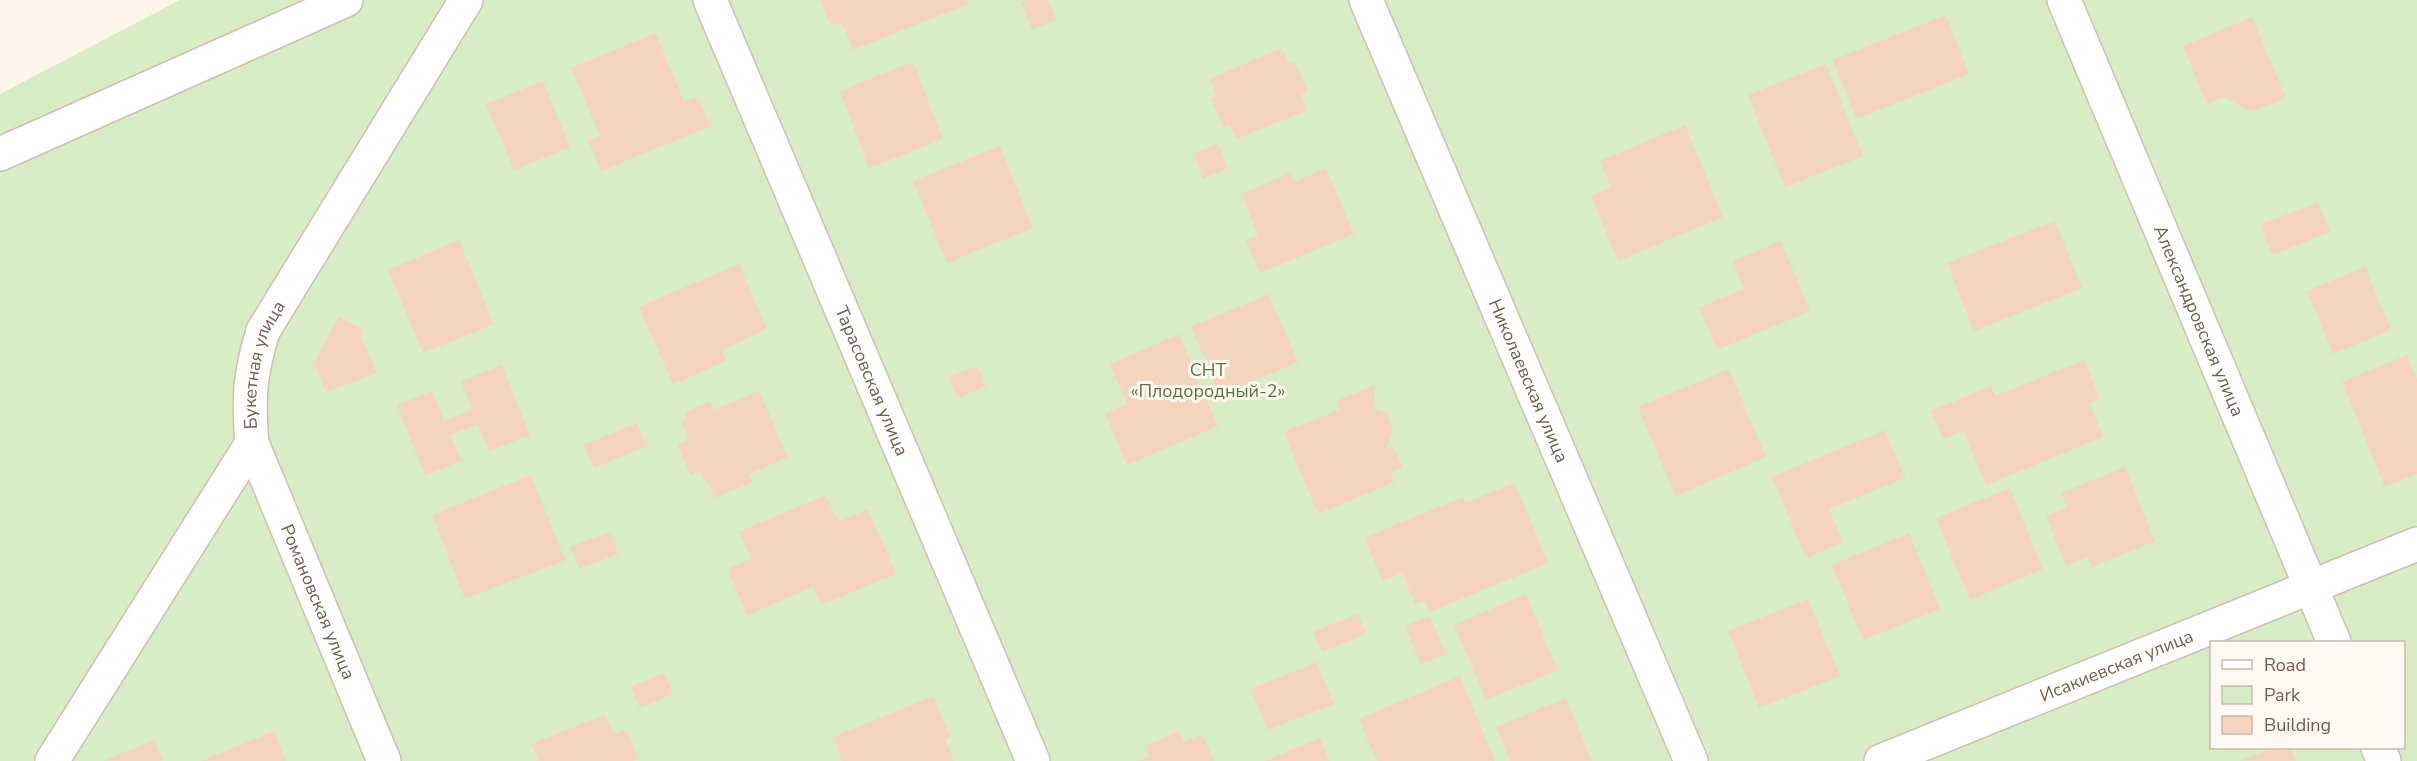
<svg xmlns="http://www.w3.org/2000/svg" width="2417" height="761" viewBox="0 0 2417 761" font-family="'Nunito Sans',sans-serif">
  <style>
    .green { fill: #d7edc6; fill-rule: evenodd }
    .building { fill: #f4d3bf }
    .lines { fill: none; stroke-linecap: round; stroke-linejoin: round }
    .minor-casing { stroke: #d3beb0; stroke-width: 36 }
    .minor { stroke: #fff; stroke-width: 33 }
    .labels { text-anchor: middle; stroke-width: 6; stroke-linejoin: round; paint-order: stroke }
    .street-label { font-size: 18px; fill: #7a5a4b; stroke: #fff9f1 }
    .park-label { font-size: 18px; fill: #527a3f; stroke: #fff9f1 }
  </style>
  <rect width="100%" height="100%" fill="#fdf5e9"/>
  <path class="green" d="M 180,0 L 2417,0 L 2417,761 L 0,761 L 0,94 ZM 2212,642 L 2404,642 L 2404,748 L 2212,748 Z"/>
  <g class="building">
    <polygon points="820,0 966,0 968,4 853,50 842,22 831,26"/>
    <polygon points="1028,0 1048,0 1057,20 1032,30 1021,3"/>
    <polygon points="1946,15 1969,74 1856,119 1833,60"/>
    <polygon points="2252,17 2286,98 2251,112 2225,97 2207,104 2183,46"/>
    <polygon points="656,33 684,102 698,97 711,126 601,171 588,140 600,136 571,68"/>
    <polygon points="1282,48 1289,64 1295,62 1308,92 1301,95 1308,110 1236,139 1230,125 1223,128 1211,98 1217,96 1210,79"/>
    <polygon points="913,62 943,139 869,168 840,91"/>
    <polygon points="1826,64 1863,156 1785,187 1748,95"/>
    <polygon points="543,81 570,147 514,170 486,104"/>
    <polygon points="1685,125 1723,217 1618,261 1591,196 1611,187 1600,161"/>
    <polygon points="1218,143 1228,168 1203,179 1193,154"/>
    <polygon points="1000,146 1033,228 947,263 913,181"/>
    <polygon points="1326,168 1354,234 1260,273 1246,240 1258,235 1241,194 1290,173 1294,182"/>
    <polygon points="2318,202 2330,232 2272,255 2260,225"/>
    <polygon points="2055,221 2082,288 1974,331 1947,263"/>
    <polygon points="459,240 494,324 423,353 388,270"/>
    <polygon points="1781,241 1810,311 1717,350 1699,308 1744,289 1733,261"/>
    <polygon points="739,264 767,329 722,350 726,361 673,384 639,307"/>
    <polygon points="2365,267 2391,330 2333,354 2307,291"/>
    <polygon points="1269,294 1298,362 1220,395 1191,327"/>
    <polygon points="339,316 364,330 361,337 377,373 326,392 314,363"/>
    <polygon points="1179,334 1218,426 1127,465 1105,413 1127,404 1110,364"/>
    <polygon points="2407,355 2417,379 2417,474 2385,487 2342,382"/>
    <polygon points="2084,360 2100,399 2090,403 2103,437 1986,485 1963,431 1943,439 1931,411 1991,386 1995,396"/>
    <polygon points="502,365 530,435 489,451 478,424 450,435 461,461 425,475 397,405 432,391 444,421 472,410 461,381"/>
    <polygon points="978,366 986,386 957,398 948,377"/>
    <polygon points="1729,369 1766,457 1675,496 1638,407"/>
    <polygon points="1375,385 1374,409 1387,413 1393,429 1386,449 1393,446 1403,468 1391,473 1394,482 1318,514 1284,432 1339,410 1336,401"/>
    <polygon points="759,391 788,457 749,474 753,482 715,498 706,479 704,480 700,472 691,476 677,444 689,439 682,424 687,411 710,401 714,410"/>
    <polygon points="637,423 647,446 594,468 584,445"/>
    <polygon points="1885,430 1905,478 1829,509 1843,542 1806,558 1772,477"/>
    <polygon points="2125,467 2155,541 2092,567 2088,557 2066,566 2046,516 2067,507 2061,493"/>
    <polygon points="531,475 565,560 465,599 432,515"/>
    <polygon points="1515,483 1548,563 1430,612 1425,601 1415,604 1402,573 1383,581 1364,538 1463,497 1465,503"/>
    <polygon points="2010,488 2043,569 1970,600 1936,518"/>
    <polygon points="826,495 838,522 868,509 896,574 821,605 813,587 747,615 728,569 751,559 739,532"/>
    <polygon points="610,532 618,554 579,569 570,547"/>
    <polygon points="1909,533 1940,609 1863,640 1832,565"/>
    <polygon points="1526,594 1558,670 1486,700 1454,625"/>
    <polygon points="1808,599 1840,676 1759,708 1728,631"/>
    <polygon points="1358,614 1366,634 1322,652 1313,632"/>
    <polygon points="1430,616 1446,654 1421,664 1405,626"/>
    <polygon points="1317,662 1334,704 1267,730 1251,689"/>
    <polygon points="664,673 673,694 640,708 631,687"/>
    <polygon points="1460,676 1495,761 1377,761 1359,719"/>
    <polygon points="934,696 950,737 945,739 954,761 842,761 833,737"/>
    <polygon points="1566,698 1592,761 1510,761 1496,727"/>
    <polygon points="605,715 614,735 627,730 639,758 633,761 539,761 531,744"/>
    <polygon points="274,731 286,761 201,761"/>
    <polygon points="1179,731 1184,742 1202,734 1214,761 1138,761 1149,756 1145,746"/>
    <polygon points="1320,738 1329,761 1265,761"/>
    <polygon points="154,740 163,761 103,761"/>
    <polygon points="2273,748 2290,748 2296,761 2239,761"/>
  </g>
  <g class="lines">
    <g class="minor-casing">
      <g id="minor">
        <path id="s1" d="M 710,0 L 1033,761"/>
        <path id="s2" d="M 1366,0 L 1691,761"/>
        <path id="s3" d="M 2064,0 L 2334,642"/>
        <polyline points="0,154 346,0"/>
        <path id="s4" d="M 252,443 L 384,761"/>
        <polyline points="2378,748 2384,761"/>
        <path id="s5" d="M 52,761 L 252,443 C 248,397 250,374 263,331 L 466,0"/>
        <path id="s6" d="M 1881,761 L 2417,544"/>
      </g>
    </g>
    <use href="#minor" class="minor"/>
  </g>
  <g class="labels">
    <g class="street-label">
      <text dy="6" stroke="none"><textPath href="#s3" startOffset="348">Александровская улица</textPath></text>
      <text dy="6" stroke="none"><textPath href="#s5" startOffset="456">Букетная улица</textPath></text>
      <text dy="6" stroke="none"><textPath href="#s1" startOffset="414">Тарасовская улица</textPath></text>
      <text dy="6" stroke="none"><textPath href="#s2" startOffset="414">Николаевская улица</textPath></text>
      <text dy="6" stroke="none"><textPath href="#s4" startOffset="172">Романовская улица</textPath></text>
      <text dy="6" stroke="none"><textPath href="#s6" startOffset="254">Исакиевская улица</textPath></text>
    </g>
    <g class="park-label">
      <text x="1208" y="376">СНТ<tspan x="1208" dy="21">«Плодородный-2»</tspan></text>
    </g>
  </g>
  <rect x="2210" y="641" width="195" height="108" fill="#fff9f1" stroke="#cab9af" stroke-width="1.5"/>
  <rect x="2222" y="660" width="30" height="9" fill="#ffffff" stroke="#cab9af" stroke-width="1.5"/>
  <text x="2264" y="671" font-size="18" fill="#7a5a4b">Road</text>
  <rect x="2222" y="686" width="30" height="18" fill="#d7edc6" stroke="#cab9af" stroke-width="1.5"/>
  <text x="2264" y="701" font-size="18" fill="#7a5a4b">Park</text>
  <rect x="2222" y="716" width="30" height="18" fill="#f4d3bf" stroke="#cab9af" stroke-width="1.5"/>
  <text x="2264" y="731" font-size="18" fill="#7a5a4b">Building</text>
</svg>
